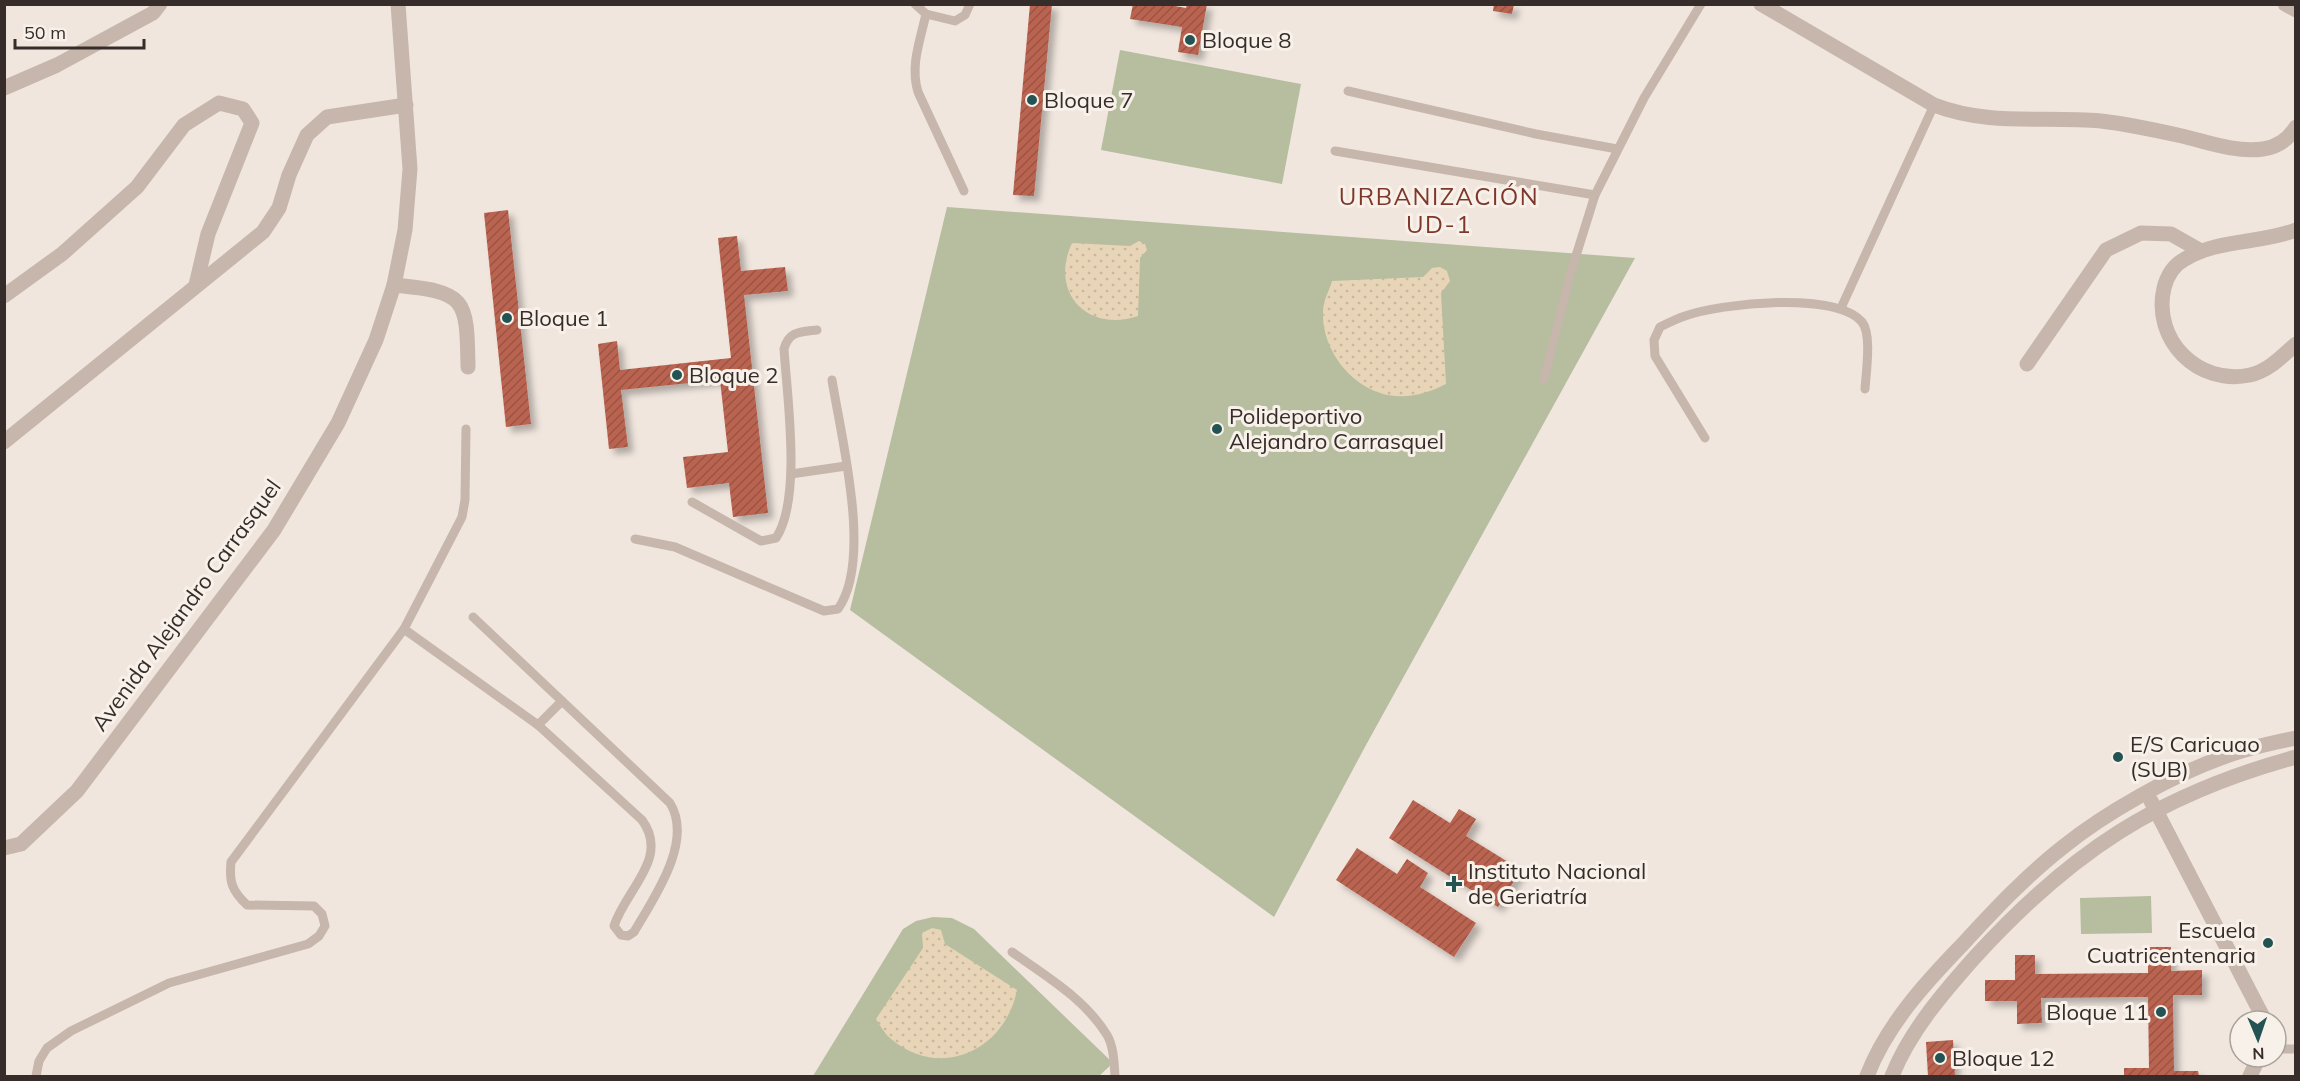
<svg xmlns="http://www.w3.org/2000/svg" width="2300" height="1081" viewBox="0 0 2300 1081" font-family="Mulish,sans-serif">
  <style>
    .green { fill: #b6be9f }
    .sand { fill: url(#sand-dots) }
    .building { fill: url(#building-hatch); filter: url(#shadow) }
    .lines { fill: none; stroke-linecap: round; stroke-linejoin: round }
    .service { stroke: #c7b6ab; stroke-width: 9 }
    .minor { stroke: #c7b6ab; stroke-width: 15 }
    .poi-dot { fill: #235353; stroke: #f8f1ea; stroke-width: 2 }
    .labels { text-anchor: middle; stroke-width: 6; stroke-linejoin: round; paint-order: stroke }
    .poi-label { font-size: 22px; fill: #362c29; stroke: #f8f1ea; text-anchor: start }
    .street-label { font-size: 22px; fill: #362c29; stroke: #f8f1ea }
    .neighbourhood-label { font-size: 24px; letter-spacing: 1.5px; fill: #7d382a; stroke: #f8f1ea }
  </style>
  <defs>
    <pattern id="sand-dots" width="8" height="8" patternUnits="userSpaceOnUse" patternTransform="scale(1.5)"><rect width="8" height="8" fill="#e8d5b8"/><path d="M2 2h.1M6 6h.1" fill="none" stroke="#c8b79e" stroke-width="1.8" stroke-linecap="round"/></pattern>
    <pattern id="building-hatch" width="6" height="6" patternUnits="userSpaceOnUse" patternTransform="scale(1.5)"><rect width="6" height="6" fill="#bb6451"/><path d="M-1 1l2-2M0 6l6-6M5 7l2-2" fill="none" stroke="#995343"/></pattern>
    <filter id="shadow"><feDropShadow dx="5.5" dy="5.5" stdDeviation="3" flood-color="#0004"/></filter>
  </defs>
  <rect width="100%" height="100%" fill="#f0e6de"/>
  <g class="green">
    <polygon points="1120,50 1301,84 1282,184 1101,150"/>
    <polygon points="947,207 1635,258 1366,745 1274,917 850,610"/>
    <polygon points="2151,896 2152,933 2081,934 2080,898"/>
    <polygon points="933,917 952,918 974,929 1113,1063 1099,1076 813,1076 903,929 916,921"/>
  </g>
  <g class="sand">
    <path d="M 1139,241 L 1145,244 L 1147,250 L 1140,258 L 1138,316 C 1087,333 1049,292 1072,243 L 1130,246 Z"/>
    <path d="M 1440,267 L 1447,271 L 1450,281 L 1441,293 L 1446,384 C 1428,393 1409,399 1388,395 C 1348,387 1317,343 1324,303 C 1326,296 1330,288 1332,281 L 1423,277 L 1432,268 Z"/>
    <path d="M 932,928 L 941,930 L 945,944 L 1017,990 C 1005,1051 939,1081 890,1038 C 884,1033 880,1025 876,1019 L 923,948 L 922,933 Z"/>
  </g>
  <g class="building">
    <polygon points="1030,4 1052,4 1034,196 1013,195"/>
    <polygon points="1133,4 1164,4 1186,8 1187,4 1207,4 1198,55 1178,52 1182,27 1130,19"/>
    <polygon points="1494,4 1514,4 1512,14 1493,11"/>
    <polygon points="508,210 531,424 506,427 484,213"/>
    <polygon points="737,236 741,271 785,267 788,291 744,295 768,513 733,517 729,483 687,488 683,457 728,452 720,380 621,390 628,447 609,449 598,344 617,341 620,370 731,358 718,238"/>
    <polygon points="1413,800 1450,823 1459,809 1476,819 1466,836 1521,870 1498,907 1389,838"/>
    <polygon points="1357,848 1397,874 1407,859 1428,873 1420,887 1476,923 1454,957 1336,880"/>
    <polygon points="2148,947 2171,947 2171,971 2202,970 2202,995 2173,995 2174,1071 2198,1071 2199,1076 2124,1076 2124,1068 2149,1068 2148,997 2041,998 2042,1023 2017,1024 2017,1001 1985,1001 1985,980 2015,980 2015,955 2035,955 2035,974 2148,973"/>
    <polygon points="1953,1040 1955,1076 1928,1076 1926,1042"/>
  </g>
  <g class="lines">
    <g class="service">
      <polyline points="915,4 926,14 955,21 965,15 970,4"/>
      <path d="M 926,14 C 920,41 910,66 918,92 L 964,191"/>
      <polyline points="1348,91 1536,134 1617,149"/>
      <polyline points="1335,151 1595,195"/>
      <polyline points="1841,308 1934,105"/>
      <polyline points="1544,379 1570,275 1595,195 1644,98 1701,4"/>
      <path d="M 1705,438 L 1655,356 L 1654,340 L 1660,327 C 1668,323 1676,319 1685,316 C 1721,303 1836,291 1862,322 C 1872,334 1866,373 1865,389"/>
      <polyline points="791,474 846,466"/>
      <path d="M 692,502 L 761,541 L 776,538 C 802,499 787,396 784,349 C 789,331 800,332 817,330"/>
      <path d="M 635,539 L 675,547 L 824,611 L 838,609 C 873,560 841,437 832,380"/>
      <path d="M 404,629 L 538,725 L 642,820 C 670,858 626,889 614,926 L 621,935 L 628,936 L 634,932 C 653,899 694,842 670,803 L 473,617"/>
      <polyline points="538,725 562,701"/>
      <path d="M 1012,952 C 1046,976 1085,999 1107,1035 C 1114,1047 1114,1063 1115,1076"/>
      <polyline points="2276,1049 2296,1049"/>
      <path d="M 36,1076 L 39,1061 L 47,1048 L 71,1031 L 169,983 L 308,944 L 319,936 L 325,926 L 322,914 L 314,906 L 247,905 C 232,891 229,882 231,862 L 404,629 L 462,517 L 465,500 L 466,429"/>
    </g>
    <g class="minor">
      <path d="M 1761,4 L 1934,105 C 1988,126 2044,116 2101,121 C 2128,124 2155,130 2182,136 C 2207,142 2236,153 2263,149 C 2277,147 2288,140 2296,127"/>
      <polyline points="2285,4 2296,10"/>
      <polyline points="4,88 57,65 153,13 160,4"/>
      <path d="M 2296,230 C 2260,244 2218,239 2185,259 C 2174,265 2167,276 2164,288 C 2152,340 2198,386 2250,375 C 2269,371 2282,356 2296,344"/>
      <path d="M 394,285 C 466,292 467,297 468,367"/>
      <polyline points="4,296 62,254 137,187 184,125 219,103 243,109 252,123 208,234 196,285"/>
      <polyline points="2027,364 2106,250 2141,233 2171,234 2201,251"/>
      <polyline points="4,442 263,232 279,208 289,175 307,135 327,117 406,105"/>
      <polyline points="2151,801 2265,1021"/>
      <polyline points="4,848 21,844 77,791 274,530 338,423 376,340 394,285 405,230 410,169 398,4"/>
      <path d="M 1867,1076 C 1886,1026 1925,983 1962,945 C 1994,910 2026,876 2063,847 C 2105,813 2171,776 2221,758 C 2244,749 2271,743 2296,738"/>
      <path d="M 1892,1076 C 1910,1031 1943,993 1975,957 C 2071,852 2157,795 2296,757"/>
      <polyline points="2250,1076 2259,1057"/>
    </g>
  </g>
  <g class="poi-dot">
    <circle cx="1190" cy="40" r="6"/>
    <circle cx="1032" cy="100" r="6"/>
    <circle cx="507" cy="318" r="6"/>
    <circle cx="677" cy="375" r="6"/>
    <circle cx="1217" cy="429" r="6"/>
    <circle cx="2118" cy="757" r="6"/>
    <path d="M1451 875h6v6h6v6h-6v6h-6v-6h-6v-6h6z"/>
    <circle cx="2268" cy="943" r="6"/>
    <circle cx="2161" cy="1012" r="6"/>
    <circle cx="1940" cy="1058" r="6"/>
  </g>
  <g class="labels">
    <g class="poi-label">
      <text x="1202" y="48">Bloque 8</text>
      <text x="1044" y="108">Bloque 7</text>
      <text x="519" y="326">Bloque 1</text>
      <text x="689" y="383">Bloque 2</text>
      <text x="1229" y="424">Polideportivo<tspan x="1229" dy="25">Alejandro Carrasquel</tspan></text>
      <text x="2130" y="752">E/S Caricuao<tspan x="2130" dy="25">(SUB)</tspan></text>
      <text x="1468" y="879">Instituto Nacional<tspan x="1468" dy="25">de Geriatría</tspan></text>
      <text x="2256" y="938" text-anchor="end">Escuela<tspan x="2256" dy="25">Cuatricentenaria</tspan></text>
      <text x="2149" y="1020" text-anchor="end">Bloque 11</text>
      <text x="1952" y="1066">Bloque 12</text>
    </g>
    <g class="street-label">
      <text transform="translate(186 605) rotate(-54)" y="8">Avenida Alejandro Carrasquel</text>
    </g>
    <g class="neighbourhood-label">
      <text x="1439" y="205">URBANIZACIÓN<tspan x="1439" dy="28">UD-1</tspan></text>
    </g>
  </g>
  <rect width="2300" height="1081" fill="none" stroke="#362c29" stroke-width="12"/>
  <g transform="translate(2258 1039) rotate(178)"><circle r="28" fill="#f8f1ea" stroke="#aaa29d" stroke-width="1.5"/>
  <path d="M0-4.5L10 22L0 15L-10 22Z" fill="#235353"/>
  <text y="-9" font-size="16" font-weight="bold" text-anchor="middle" fill="#362c29">N</text>
  </g>
  <path d="M15 39v9h129v-9" fill="none" stroke="#362c29" stroke-width="3"/>
  <text x="24" y="39" font-size="18" fill="#362c29" stroke="#f8f1ea" stroke-width="4.5" paint-order="stroke">50 m</text>
</svg>
